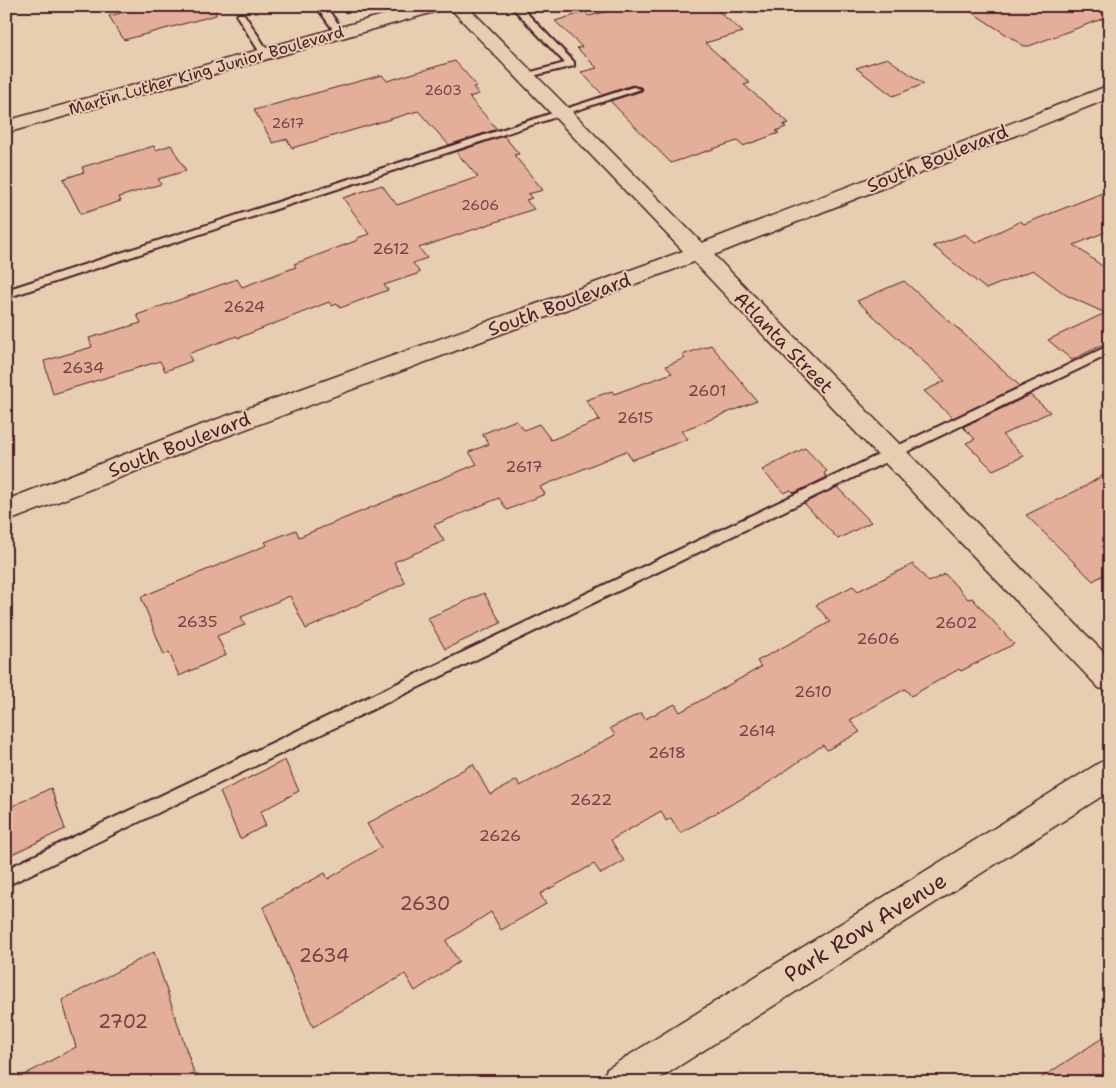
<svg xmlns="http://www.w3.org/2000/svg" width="1116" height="1088" viewBox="0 0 1116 1088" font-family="'Shantell Sans',sans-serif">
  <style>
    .building { fill: #e4af99; stroke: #4a1f2b }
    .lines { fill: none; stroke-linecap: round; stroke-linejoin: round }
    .lane-casing { stroke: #4a1f2b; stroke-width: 4 }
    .street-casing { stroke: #4a1f2b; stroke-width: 3 }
    .secondary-casing { stroke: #4a1f2b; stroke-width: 3 }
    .lane { fill: #e8ceb0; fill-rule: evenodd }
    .street { fill: #e8ceb0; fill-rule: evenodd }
    .secondary { fill: #e8ceb0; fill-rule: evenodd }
    .labels { text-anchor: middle; stroke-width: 4; stroke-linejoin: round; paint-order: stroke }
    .far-number-label { font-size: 14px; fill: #704346 }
    .far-street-label { font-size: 16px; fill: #4a1f2b; stroke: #e8ceb0 }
    .number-label { font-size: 16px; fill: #704346 }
    .street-label { font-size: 19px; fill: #4a1f2b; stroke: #e8ceb0 }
    .near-number-label { font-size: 19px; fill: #704346 }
    .near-street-label { font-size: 22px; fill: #4a1f2b; stroke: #e8ceb0 }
  </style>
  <rect width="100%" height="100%" fill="#e8ceb0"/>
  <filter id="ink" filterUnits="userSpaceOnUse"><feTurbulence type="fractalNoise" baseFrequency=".02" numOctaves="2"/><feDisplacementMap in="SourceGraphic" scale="10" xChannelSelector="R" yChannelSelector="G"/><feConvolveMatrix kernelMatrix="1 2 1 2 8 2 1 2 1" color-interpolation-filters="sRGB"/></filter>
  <g filter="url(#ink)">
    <g class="building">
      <polygon points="147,6 215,6 216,15 124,40 109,16"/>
      <polygon points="627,6 712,6 743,32 705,43 750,83 744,85 789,123 783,125 786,127 776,131 779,133 743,146 737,141 671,163 610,101 642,91 643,88 632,85 603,95 581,72 597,68 577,48 582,47 555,21 585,12 589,16"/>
      <polygon points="962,6 1110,6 1110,16 1029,46 1024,46"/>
      <polygon points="887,58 924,84 893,96 856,68"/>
      <polygon points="455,61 477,86 473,87 479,94 469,97 497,129 449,145 418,111 292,148 287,139 273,143 254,110 382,75 387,81"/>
      <polygon points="504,136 519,154 514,155 543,190 528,194 532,198 526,200 534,209 419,248 427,258 413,263 420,273 384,285 388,290 340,308 337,304 332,306 329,302 238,338 237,336 188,354 192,361 165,371 160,361 53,394 44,361 92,347 89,338 141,323 137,315 237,279 242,287 296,267 294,264 358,240 357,238 369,234 343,198 382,185 397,205 478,177 456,152"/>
      <polygon points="171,145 186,171 158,179 161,184 119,197 121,201 81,214 63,179 84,172 82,167 154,146 156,150"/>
      <polygon points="1110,190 1110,230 1074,245 1110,272 1110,341 1072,360 1048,340 1105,313 1066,295 1033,270 986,289 933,246 965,234 975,243 1021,221 1024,224"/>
      <polygon points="904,281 984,352 1020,386 953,418 924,391 945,381 857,301"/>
      <polygon points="711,345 757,401 681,431 688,439 632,460 626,451 540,487 545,494 507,510 499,498 434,525 444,541 394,562 405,583 306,629 290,596 241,617 245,625 217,636 226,655 179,676 169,652 164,655 141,597 267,545 265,542 296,530 299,537 477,464 469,452 489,444 482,434 516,420 524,430 539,424 551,440 600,420 586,400 612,391 614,394 672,373 666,366 685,358 682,355"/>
      <polygon points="1030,395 1050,412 1002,435 1024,456 993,470 966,443 975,439 963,427"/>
      <polygon points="805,448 827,471 824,473 827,477 794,493 791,490 784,493 762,470"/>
      <polygon points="1110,471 1110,571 1093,581 1026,515 1084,487"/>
      <polygon points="837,487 871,522 838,539 804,503"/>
      <polygon points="913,564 929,582 945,574 968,599 972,598 1014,644 961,671 959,669 911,696 905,689 850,720 860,732 827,750 823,745 759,789 680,833 671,818 666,821 661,811 611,840 624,861 601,874 594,864 540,894 546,904 501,930 491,912 446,941 459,962 415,991 405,974 313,1027 263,907 325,873 328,879 381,847 367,824 473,764 490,795 517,780 520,786 615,735 610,728 641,713 645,719 675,704 680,712 761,667 757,661 830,622 816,605 853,586 858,591"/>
      <polygon points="484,593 501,623 445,649 428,618"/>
      <polygon points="285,760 299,791 260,812 266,825 240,839 220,792"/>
      <polygon points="51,788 65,829 6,857 6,809"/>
      <polygon points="154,952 197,1082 11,1082 76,1047 62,1000"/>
      <polygon points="1110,1033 1110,1082 1035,1082"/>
    </g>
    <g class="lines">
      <g class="lane-casing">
        <g id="lane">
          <polygon points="316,6 325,6 345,33 343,35 337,35"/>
          <polygon points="386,6 395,6 403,16 396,18"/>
          <polygon points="511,6 520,6 574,62 574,66 524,78 524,74 565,63"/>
          <polygon points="238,14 244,14 270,54 268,56 262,56 237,16"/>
          <polygon points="633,87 641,89 6,298 6,290"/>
          <polygon points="1110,345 1110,354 6,886 6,869"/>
        </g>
      </g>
      <g class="street-casing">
        <g id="street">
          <polygon points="448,6 467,6 702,243 1110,85 1110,98 714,255 1110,659 1110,692 1099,688 694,262 211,442 6,522 6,500 193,428 683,251"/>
          <polygon points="1110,758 1110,791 654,1082 601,1082 607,1069 1099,763"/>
        </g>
      </g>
      <g class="secondary-casing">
        <polygon id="secondary" points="415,6 444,6 441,10 6,133 6,121"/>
      </g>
      <use href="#lane" class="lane"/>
      <use href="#street" class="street"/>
      <use href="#secondary" class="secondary"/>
    </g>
  </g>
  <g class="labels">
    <g class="far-number-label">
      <text x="443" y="95">2603</text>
      <text x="288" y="128">2617</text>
      <text x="480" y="210">2606</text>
    </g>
    <g class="far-street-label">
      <text transform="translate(206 70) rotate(-16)" y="6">Martin Luther King Junior Boulevard</text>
    </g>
    <g class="number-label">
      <text x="391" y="254">2612</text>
      <text x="244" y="312">2624</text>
      <text x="83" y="373">2634</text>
      <text x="707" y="396">2601</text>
      <text x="635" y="423">2615</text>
      <text x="524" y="472">2617</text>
      <text x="197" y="627">2635</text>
      <text x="956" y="628">2602</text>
      <text x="878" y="644">2606</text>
      <text x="813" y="697">2610</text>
      <text x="757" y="736">2614</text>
      <text x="667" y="758">2618</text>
      <text x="591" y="805">2622</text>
      <text x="500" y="841">2626</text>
    </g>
    <g class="street-label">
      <text transform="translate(937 158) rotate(-22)" y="7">South Boulevard</text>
      <text transform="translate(559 304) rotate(-20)" y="7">South Boulevard</text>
      <text transform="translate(784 342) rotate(46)" y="7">Atlanta Street</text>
      <text transform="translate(179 444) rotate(-21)" y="7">South Boulevard</text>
    </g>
    <g class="near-number-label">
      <text x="425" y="910">2630</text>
      <text x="324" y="962">2634</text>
      <text x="123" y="1028">2702</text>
    </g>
    <g class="near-street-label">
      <text transform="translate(865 927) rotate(-32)" y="8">Park Row Avenue</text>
    </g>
  </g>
  <rect width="1116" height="1088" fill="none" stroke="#e8ceb0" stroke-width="25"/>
  <rect x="12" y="12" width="1091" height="1063" fill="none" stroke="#4a1f2b" stroke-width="2" filter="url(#ink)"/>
</svg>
